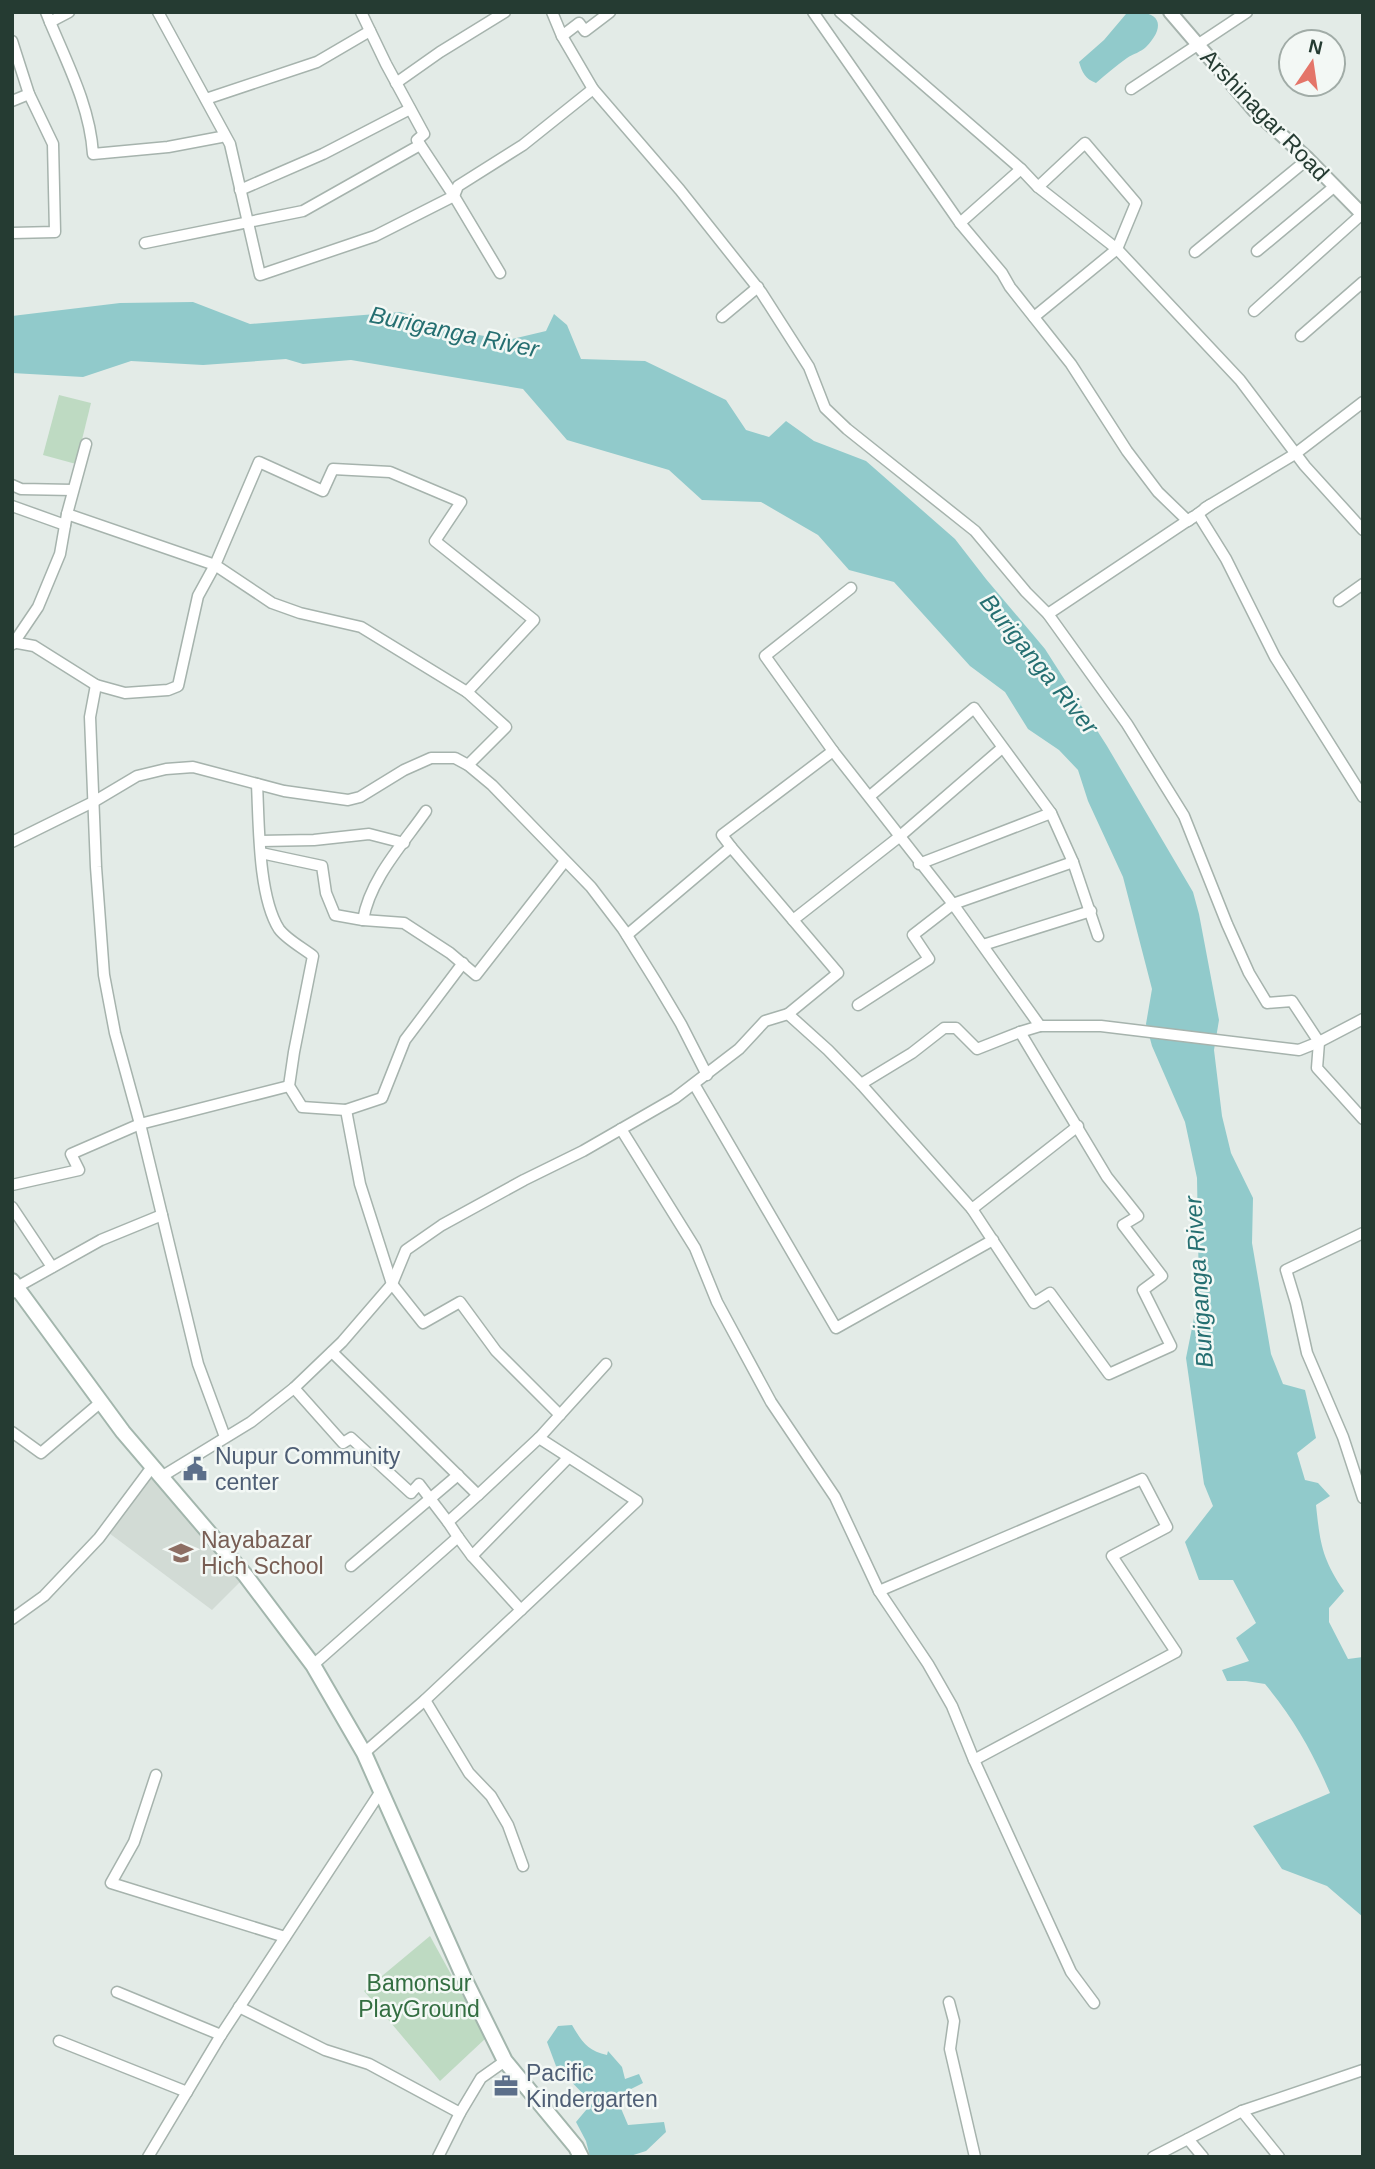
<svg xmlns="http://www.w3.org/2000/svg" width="1375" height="2169" viewBox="0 0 1375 2169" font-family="Arial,sans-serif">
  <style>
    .built { fill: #d2dbd5 }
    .green { fill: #bedac2 }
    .water { fill: #91cacb }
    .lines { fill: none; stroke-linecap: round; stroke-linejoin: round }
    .minor-casing { stroke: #a6b3ad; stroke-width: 13 }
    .tertiary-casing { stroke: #a6b3ad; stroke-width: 16 }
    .secondary-casing { stroke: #a3b6ad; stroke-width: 18 }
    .minor { stroke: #fff; stroke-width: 10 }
    .tertiary { stroke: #fff; stroke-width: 12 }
    .secondary { stroke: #fff; stroke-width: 14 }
    .labels { text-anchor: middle; stroke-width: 5; stroke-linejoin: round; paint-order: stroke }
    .street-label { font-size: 23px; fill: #253b32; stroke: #f3f8f5 }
    .service-label { font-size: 23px; fill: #4e5e75; stroke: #f3f8f5; text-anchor: start }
    .education-label { font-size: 23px; fill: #785e54; stroke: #f3f8f5; text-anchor: start }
    .park-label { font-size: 23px; fill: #336e41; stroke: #f3f8f5 }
    .water-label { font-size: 24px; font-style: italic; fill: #256f71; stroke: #f3f8f5 }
  </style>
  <rect width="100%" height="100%" fill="#e3ebe7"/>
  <polygon class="built" points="152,1467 246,1576 212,1610 105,1530"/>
  <g class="green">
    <polygon points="59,395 91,403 76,464 43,455"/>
    <polygon points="430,1936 486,2038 440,2081 364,1991"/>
  </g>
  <g class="water">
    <path d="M 1135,12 C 1163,12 1164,29 1146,47 C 1141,52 1133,54 1127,58 C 1116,66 1106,74 1096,83 C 1085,79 1082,72 1079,62 L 1104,40 L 1126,14 Z"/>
    <path d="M 193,302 L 250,324 L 401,312 L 449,330 L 508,340 L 546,331 L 554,314 L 567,325 L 581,359 L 645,361 L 726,400 L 746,430 L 769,437 L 786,421 L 814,441 L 866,461 L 955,539 L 986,579 L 1045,649 L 1107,746 L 1193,892 L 1199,914 L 1219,1020 L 1214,1050 L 1222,1116 L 1231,1153 L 1253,1198 L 1252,1243 L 1271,1354 L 1283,1384 L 1305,1390 L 1316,1438 L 1297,1453 L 1305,1480 L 1318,1483 L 1330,1496 L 1316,1505 C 1320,1543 1322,1559 1344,1591 L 1329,1608 L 1329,1622 L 1348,1659 L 1363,1657 L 1363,1917 L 1327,1886 L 1282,1869 L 1253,1826 L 1330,1793 C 1312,1751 1294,1719 1265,1684 L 1246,1681 L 1227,1681 L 1222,1670 L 1249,1661 L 1236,1638 L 1256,1623 L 1233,1580 L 1199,1580 L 1185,1542 L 1213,1506 L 1204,1484 L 1186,1358 L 1199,1293 L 1197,1178 L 1185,1122 L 1152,1046 L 1146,1024 L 1152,989 L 1123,877 L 1088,801 L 1078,770 L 1059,750 L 1028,729 L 1005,692 L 970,666 L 894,582 L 849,570 L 818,535 L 761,502 L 702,500 L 669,470 L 567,440 L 523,389 L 351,360 L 303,364 L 286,359 L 203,365 L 131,361 L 83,377 L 12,373 L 12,316 L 120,303 Z"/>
    <path d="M 572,2025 C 582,2042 588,2051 607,2055 L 608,2051 L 622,2067 L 625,2079 L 639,2074 L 643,2083 L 627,2091 L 620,2106 L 628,2125 L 664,2122 L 666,2132 L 646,2151 L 627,2157 L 590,2157 L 586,2141 L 576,2122 L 592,2103 L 556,2066 L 547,2042 L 558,2026 Z"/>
  </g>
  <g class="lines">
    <g class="minor-casing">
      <g id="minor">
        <polyline points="46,12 50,22 69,12"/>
        <polyline points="158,12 230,144 260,275 375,236 454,196 458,186 523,145 593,89"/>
        <polyline points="361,12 386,64 424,134 417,140 454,196 500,273"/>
        <polyline points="552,12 562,36 593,89 680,190 761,292 809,367 825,408 847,429 975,531 1026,592 1048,614 1127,724 1184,816 1227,924 1249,973 1267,1003 1292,1001 1319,1042 1317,1068 1363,1119"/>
        <polyline points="813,12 960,223"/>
        <polyline points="840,12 1021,169 1038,187 1117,249 1240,380 1305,466 1363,530"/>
        <path d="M 50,22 C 68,65 90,107 93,154 L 168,147 L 221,137"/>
        <polyline points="562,36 579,23 585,31 610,12"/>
        <polyline points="12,41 29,94 53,144 55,232 12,233"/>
        <polyline points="396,83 440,52 505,12"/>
        <polyline points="1131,89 1247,12"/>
        <polyline points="206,99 317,62 370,31"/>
        <polyline points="12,101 29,94"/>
        <polyline points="1021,169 960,223 1002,273 1010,287 1071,364 1127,451 1158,492 1188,521 1210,505"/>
        <polyline points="240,190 323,154 410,109"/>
        <polyline points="145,243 303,211 420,145"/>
        <polyline points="1257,251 1335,186"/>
        <polyline points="1195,252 1308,159"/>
        <polyline points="1254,311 1362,214"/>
        <polyline points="722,317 758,287"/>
        <polyline points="1034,317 1117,249 1136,203 1085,143 1038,187"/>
        <polyline points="1301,336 1363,282"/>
        <polyline points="12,485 21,489 73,490"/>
        <polyline points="12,506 65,525"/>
        <polyline points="1205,508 1295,454 1363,402"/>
        <polyline points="67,514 215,565 272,603 300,613 361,627 467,692 506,727 468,765"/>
        <polyline points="1198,514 1226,559 1275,657 1363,797"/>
        <polyline points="1339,601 1363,584"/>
        <polyline points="1048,614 1193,517"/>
        <polyline points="12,642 34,646 96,685 125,693 168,690 178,686 198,596 215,565 259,462 323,491 333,469 390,472 461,502 435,541 534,620 467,692"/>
        <polyline points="13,644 38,607 60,554 67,514 86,444"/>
        <polyline points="96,685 90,717 96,867 104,975 115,1033 140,1124 198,1364 225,1437"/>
        <polyline points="833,751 765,656 851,588"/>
        <path d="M 257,784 C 259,823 258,896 279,929 C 286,939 303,948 313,956 L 294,1052 L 289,1086 L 302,1107 L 346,1110 L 360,1184 L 392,1284 L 423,1323 L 460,1302 L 496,1351 L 560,1415"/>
        <polyline points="870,796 974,708 1051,813"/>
        <polyline points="260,841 314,840 369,834 404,843"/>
        <polyline points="12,842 95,801 137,776 166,769 193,767 284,791 348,800 360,797 404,770 431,758 455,758 468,765 492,785 591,887 623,929 656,982 681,1024 707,1075"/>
        <polyline points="731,847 722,835 833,751 953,904 1040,1026"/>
        <polyline points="261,853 322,866 326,893 335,915 363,920 404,923 450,953 476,975 565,861"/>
        <polyline points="919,864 1051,813 1073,862 1098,936"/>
        <path d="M 363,920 C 370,879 403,844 426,811"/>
        <polyline points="627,935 731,847 793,920"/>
        <polyline points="983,945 1091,911"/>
        <polyline points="858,1005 929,959 913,935 953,904 1073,862"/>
        <polyline points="788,1014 838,973 793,920 899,837 1002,748"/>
        <polyline points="694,1084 836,1328 993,1240"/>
        <polyline points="861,1084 972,1209 1078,1126"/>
        <polyline points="346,1110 382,1098 405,1040 463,963"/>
        <polyline points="621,1129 695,1248 717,1302 771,1402 835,1497 879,1591 928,1664 952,1706 974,1760 1071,1972 1094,2003"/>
        <polyline points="12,1185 79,1170 71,1154 140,1124 289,1086"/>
        <polyline points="12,1207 52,1267"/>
        <polyline points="972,1209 1034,1303 1050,1293 1109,1374 1171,1346 1143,1290 1162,1276 1123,1225 1138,1216 1107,1177 1020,1032"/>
        <polyline points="1363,1233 1286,1270 1296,1303 1307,1353 1343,1437 1363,1498"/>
        <polyline points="12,1293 17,1287 101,1240 162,1215"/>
        <polyline points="332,1352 478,1495 539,1438"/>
        <polyline points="294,1388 343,1443 351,1438 411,1493 419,1484 448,1522"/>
        <polyline points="12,1432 41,1453 101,1402"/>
        <polyline points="161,1477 251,1422 294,1388 342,1342 392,1284 406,1250 442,1225 524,1180 583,1151 675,1098 739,1049 765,1021 788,1014 828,1050 861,1084 912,1053 944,1028 956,1028 977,1049 1020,1032 1040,1026 1101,1026 1299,1050 1319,1042 1363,1019"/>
        <polyline points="458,1537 472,1556 568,1458"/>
        <polyline points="472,1556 521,1610"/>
        <polyline points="351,1566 458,1475"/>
        <polyline points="879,1591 1142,1479 1167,1527 1112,1556 1176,1652 974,1760"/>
        <polyline points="12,1619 44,1596 99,1538 152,1467"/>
        <polyline points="313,1665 458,1537 448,1522 478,1495"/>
        <polyline points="425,1700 469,1773 491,1796 508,1825 523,1866"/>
        <polyline points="364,1753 425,1700 637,1501 539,1438 606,1364"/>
        <polyline points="156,1775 134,1842 111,1883 285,1937"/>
        <polyline points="117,1992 221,2035"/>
        <polyline points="949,2002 954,2021 950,2049 975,2157"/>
        <polyline points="239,2007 325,2050 369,2064 460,2113"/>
        <polyline points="59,2041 187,2092"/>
        <polyline points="1242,2111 1279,2157"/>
        <polyline points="1188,2139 1203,2157"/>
        <polyline points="148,2157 221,2035 381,1791"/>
        <polyline points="438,2157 460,2113 481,2078 505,2061"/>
        <polyline points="1153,2157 1242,2111 1363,2070"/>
      </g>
    </g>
    <g class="tertiary-casing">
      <polyline id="tertiary" points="1170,12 1254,110 1308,159 1363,215"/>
    </g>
    <g class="secondary-casing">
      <polyline id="secondary" points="12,1281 123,1432 246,1576 313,1665 364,1753 464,1978 505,2061 576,2147 581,2157"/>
    </g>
    <use href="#minor" class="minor"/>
    <use href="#tertiary" class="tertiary"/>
    <use href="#secondary" class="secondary"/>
  </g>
  <defs>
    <g id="civic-bare" transform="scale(1.89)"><path d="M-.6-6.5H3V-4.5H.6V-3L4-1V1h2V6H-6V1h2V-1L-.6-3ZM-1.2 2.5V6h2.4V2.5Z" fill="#5c6f8a" stroke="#f3f8f5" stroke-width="2.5" paint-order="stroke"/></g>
    <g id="school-bare" transform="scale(1.89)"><path d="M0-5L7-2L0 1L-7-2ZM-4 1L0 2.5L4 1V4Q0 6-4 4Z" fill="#8d6e63" stroke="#f3f8f5" stroke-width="2.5" paint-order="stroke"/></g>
    <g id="office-bare" transform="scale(1.89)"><path d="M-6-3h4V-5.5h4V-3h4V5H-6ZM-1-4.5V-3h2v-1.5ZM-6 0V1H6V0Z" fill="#5c6f8a" stroke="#f3f8f5" stroke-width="2.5" paint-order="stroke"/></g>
  </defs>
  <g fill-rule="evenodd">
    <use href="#civic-bare" x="195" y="1469"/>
    <use href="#school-bare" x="181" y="1553"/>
    <use href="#office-bare" x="506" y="2086"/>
  </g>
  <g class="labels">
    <g class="street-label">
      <text transform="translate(1265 115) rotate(46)" y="8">Arshinagar Road</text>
    </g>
    <g class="service-label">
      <text x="215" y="1464">Nupur Community<tspan x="215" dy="26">center</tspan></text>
      <text x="526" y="2081">Pacific<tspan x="526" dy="26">Kindergarten</tspan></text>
    </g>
    <g class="education-label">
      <text x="201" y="1548">Nayabazar<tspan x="201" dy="26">Hich School</tspan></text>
    </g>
    <g class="park-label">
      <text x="419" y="1991">Bamonsur<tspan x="419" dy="26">PlayGround</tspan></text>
    </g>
    <g class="water-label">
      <text transform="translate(454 332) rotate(12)" y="8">Buriganga River</text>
      <text transform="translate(1039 664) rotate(51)" y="8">Buriganga River</text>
      <text transform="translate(1199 1282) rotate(-94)" y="8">Buriganga River</text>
    </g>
  </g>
  <rect width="1375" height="2169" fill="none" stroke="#253b32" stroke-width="28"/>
  <g transform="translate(1312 63) rotate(13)"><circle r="33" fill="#f3f8f5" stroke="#a1aca7" stroke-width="2"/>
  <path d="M0-5L12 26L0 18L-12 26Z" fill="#e47569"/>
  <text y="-10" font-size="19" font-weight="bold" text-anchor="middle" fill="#253b32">N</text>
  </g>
</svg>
